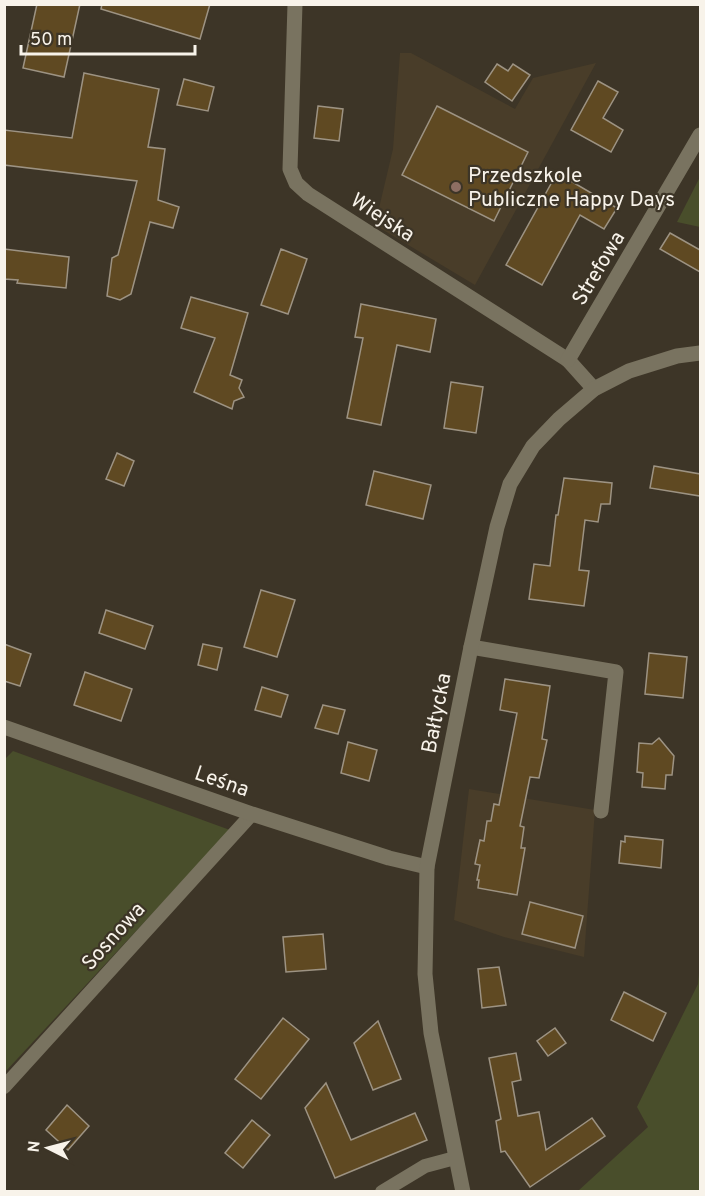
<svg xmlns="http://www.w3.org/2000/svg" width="705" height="1196" viewBox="0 0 705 1196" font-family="Overpass,sans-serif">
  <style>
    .built { fill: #493d29 }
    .green { fill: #494e2b }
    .building { fill: #5f4922; stroke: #9d9383; stroke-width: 1.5 }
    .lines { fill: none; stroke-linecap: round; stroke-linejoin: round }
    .service { stroke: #797360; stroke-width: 14 }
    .minor { stroke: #797360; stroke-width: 15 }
    .tertiary { stroke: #797360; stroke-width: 15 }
    .education-dot { fill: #8d6e63; stroke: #3d3527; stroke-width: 2 }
    .labels { text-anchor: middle; stroke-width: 4.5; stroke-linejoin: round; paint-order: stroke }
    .poi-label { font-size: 21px; fill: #f8f3ea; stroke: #3d3527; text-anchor: start }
    .street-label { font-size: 21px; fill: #f8f3ea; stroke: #3d3527 }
  </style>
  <rect width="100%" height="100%" fill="#3d3527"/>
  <g class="built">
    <polygon points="400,53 411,53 515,109 533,78 596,63 475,285 375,225 393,149"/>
    <polygon points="469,789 595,810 584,957 504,937 454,920"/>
  </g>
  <g class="green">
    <polygon points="700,177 700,227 677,222"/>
    <polygon points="13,751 230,830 5,1072 4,760"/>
    <polygon points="700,963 700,1191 578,1191 648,1127 637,1107 698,984"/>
  </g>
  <g class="building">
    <polygon points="37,4 80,4 64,77 23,68"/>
    <polygon points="102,4 210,4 200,39 101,9"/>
    <polygon points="497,64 508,71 513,64 530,75 512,101 485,82"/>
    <polygon points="84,73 159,89 148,147 165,149 158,200 179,207 173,228 150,222 131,294 120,300 107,296 112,258 118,255 137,181 4,165 4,130 72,138"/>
    <polygon points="184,79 214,87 208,111 177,105"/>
    <polygon points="598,81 618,92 603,118 623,130 611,152 571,130"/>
    <polygon points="318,106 343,109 339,141 314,138"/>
    <polygon points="437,106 528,152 494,221 402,175"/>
    <polygon points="557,173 617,208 604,229 580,215 542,285 506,265"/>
    <polygon points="670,233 700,250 700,272 660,249"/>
    <polygon points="4,249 69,257 66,288 17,283 18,280 4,279"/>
    <polygon points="281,249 307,259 288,314 261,305"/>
    <polygon points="191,297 248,313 230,375 242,380 239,388 244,397 234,401 232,409 194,392 215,338 181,328"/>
    <polygon points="361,304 436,319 430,352 397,345 381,425 347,418 363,338 355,337"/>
    <polygon points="451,382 483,387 476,433 444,428"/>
    <polygon points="117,453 134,461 124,486 106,479"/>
    <polygon points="654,466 700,474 700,496 650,488"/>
    <polygon points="374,471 431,485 423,519 366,505"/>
    <polygon points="564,478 612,483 610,504 601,504 598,522 585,520 579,570 589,571 584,606 529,599 534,564 550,566 556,515 558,515"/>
    <polygon points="261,590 295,600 277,657 244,647"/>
    <polygon points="106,610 153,626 145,649 99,633"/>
    <polygon points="4,644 31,654 20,686 4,681"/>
    <polygon points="203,644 222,648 217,670 198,665"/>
    <polygon points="649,653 687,657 683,698 645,694"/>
    <polygon points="85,672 132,689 121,721 74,705"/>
    <polygon points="505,679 550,686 542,739 547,740 539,778 530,777 520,826 524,827 521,848 525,848 517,895 478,888 479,880 477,880 480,865 475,864 480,840 484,841 487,821 491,821 494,804 499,805 517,713 500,710"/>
    <polygon points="262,687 288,695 281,717 255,710"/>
    <polygon points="323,705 345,710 338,734 315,728"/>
    <polygon points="659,738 674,756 672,775 666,775 665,789 642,787 643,773 637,772 639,743 652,744"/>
    <polygon points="348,742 377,750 369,781 341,773"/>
    <polygon points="625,836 663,840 661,868 619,863 621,841 625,842"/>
    <polygon points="530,902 583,916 575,948 522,934"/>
    <polygon points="323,934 326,969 286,972 283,937"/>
    <polygon points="499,967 506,1005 482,1008 478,969"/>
    <polygon points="624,992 666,1013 653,1041 611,1020"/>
    <polygon points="283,1018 309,1039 261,1099 235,1079"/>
    <polygon points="378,1021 401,1079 373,1090 354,1043"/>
    <polygon points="555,1028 566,1043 548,1056 537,1041"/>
    <polygon points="516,1053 521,1080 512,1082 518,1116 539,1112 546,1150 592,1118 605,1136 530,1187 505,1151 501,1152 496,1121 501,1119 489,1058"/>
    <polygon points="326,1083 351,1140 415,1113 427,1140 335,1178 305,1108"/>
    <polygon points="67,1105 89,1126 68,1150 46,1130"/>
    <polygon points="252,1120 270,1135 243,1168 225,1153"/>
  </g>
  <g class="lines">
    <g class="service">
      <polyline points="4,1087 252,814"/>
      <polyline points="382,1192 425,1166 455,1158"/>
    </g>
    <g class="minor">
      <polyline points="295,4 290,169 296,183 308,194 568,360 594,389"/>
      <polyline points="568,360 700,135"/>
      <polyline points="471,647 616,672 601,811"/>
      <polyline points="4,727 252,814 389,858 427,867"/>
    </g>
    <polyline class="tertiary" points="463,1192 431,1033 425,974 427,867 471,647 497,527 510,484 533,446 559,419 594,389 629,371 677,356 700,353"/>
  </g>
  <circle class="education-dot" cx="456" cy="187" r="6"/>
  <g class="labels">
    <g class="poi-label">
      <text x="468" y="182">Przedszkole<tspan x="468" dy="24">Publiczne Happy Days</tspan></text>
    </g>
    <g class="street-label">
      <text transform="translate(383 217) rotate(33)" y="7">Wiejska</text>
      <text transform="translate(598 268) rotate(-59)" y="7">Strefowa</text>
      <text transform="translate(436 713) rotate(-79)" y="7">Bałtycka</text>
      <text transform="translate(222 781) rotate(19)" y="7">Leśna</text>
      <text transform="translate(113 936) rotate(-48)" y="7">Sosnowa</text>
    </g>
  </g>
  <rect width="705" height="1196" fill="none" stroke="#f8f3ea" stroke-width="12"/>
  <g transform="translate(48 1148) rotate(276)" stroke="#3d3527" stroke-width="4.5" paint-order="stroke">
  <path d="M0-4.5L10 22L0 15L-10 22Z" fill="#f8f3ea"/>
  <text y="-9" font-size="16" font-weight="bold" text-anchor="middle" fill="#f8f3ea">N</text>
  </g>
  <path d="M21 45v9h174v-9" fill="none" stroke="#f8f3ea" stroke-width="3"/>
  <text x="30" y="45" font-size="18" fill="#f8f3ea" stroke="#3d3527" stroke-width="4.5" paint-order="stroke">50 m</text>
</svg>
